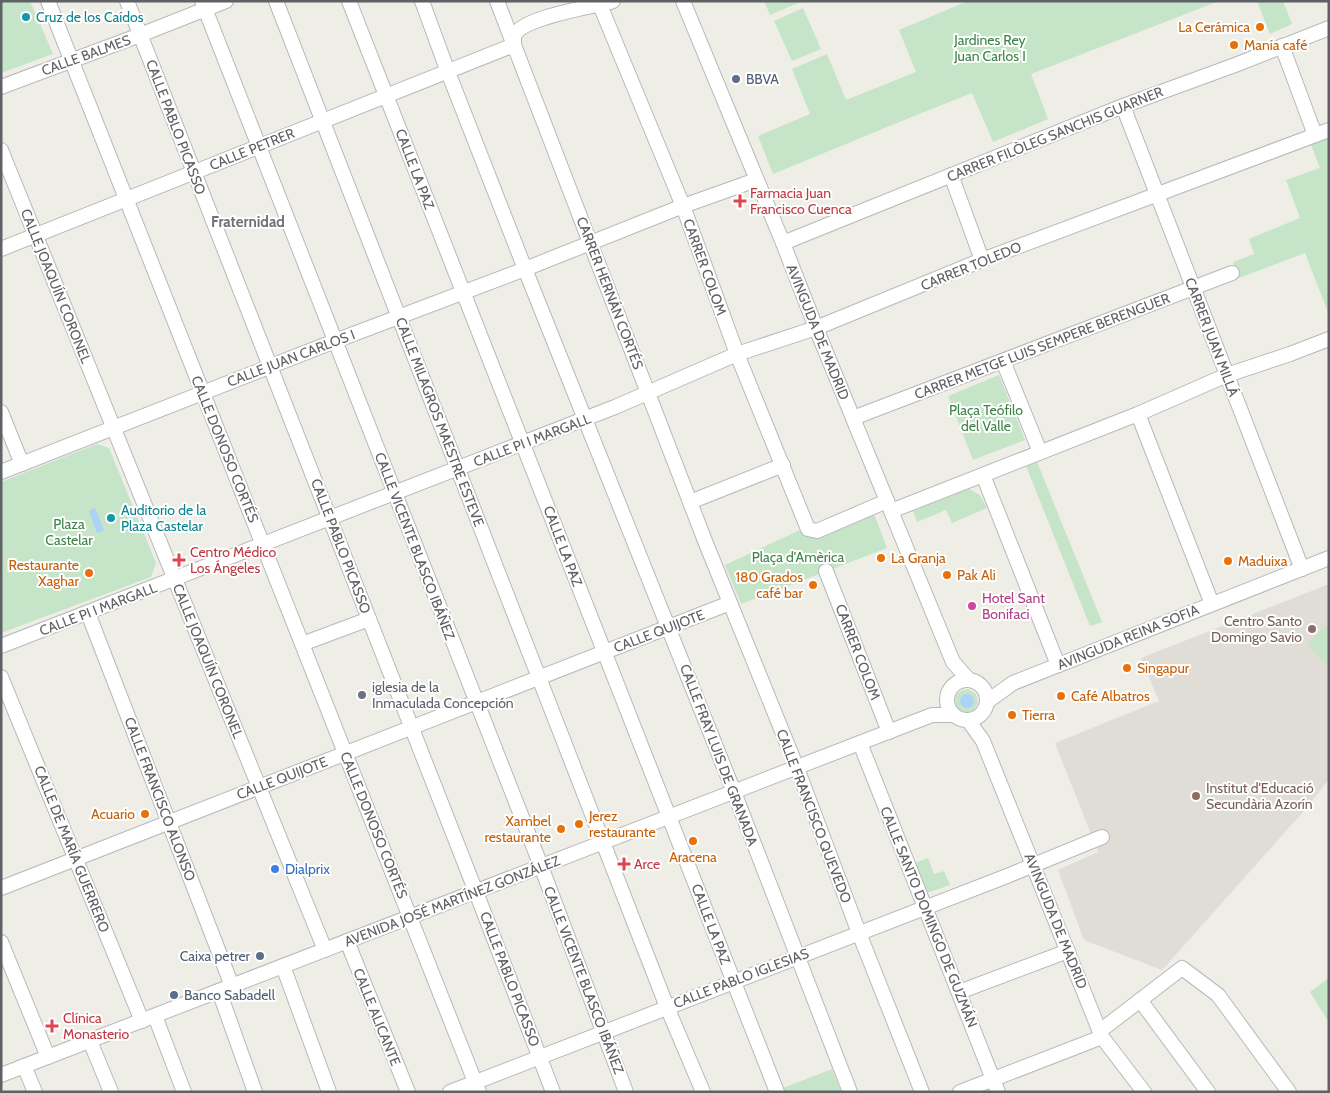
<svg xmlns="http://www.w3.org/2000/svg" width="1330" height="1093" viewBox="0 0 1330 1093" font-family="Cabin,sans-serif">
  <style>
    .education { fill: #dfddd5 }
    .green { fill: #c5e4c8 }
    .water { fill: #aed1f8 }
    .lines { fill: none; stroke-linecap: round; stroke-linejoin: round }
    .minor-casing { stroke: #b6b8bc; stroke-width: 16 }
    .minor { stroke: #fff; stroke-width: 14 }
    .culture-dot { fill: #0f9aa8; stroke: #fff; stroke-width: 2 }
    .food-dot { fill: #e8710a; stroke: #fff; stroke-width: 2 }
    .service-dot { fill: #5c6f8a; stroke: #fff; stroke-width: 2 }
    .health-dot { fill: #e0444e; stroke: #fff; stroke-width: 2 }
    .hotel-dot { fill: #d1479c; stroke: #fff; stroke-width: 2 }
    .education-dot { fill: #8d6e63; stroke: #fff; stroke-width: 2 }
    .worship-dot { fill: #6b7280; stroke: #fff; stroke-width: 2 }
    .shop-dot { fill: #3f7fe0; stroke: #fff; stroke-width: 2 }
    .labels { text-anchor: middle; stroke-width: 4; stroke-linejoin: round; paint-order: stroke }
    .culture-label { font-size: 14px; fill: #0d838f; stroke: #fff; text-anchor: start }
    .food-label { font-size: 14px; fill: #c56008; stroke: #fff; text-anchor: start }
    .park-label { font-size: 14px; fill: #3e8447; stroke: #fff }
    .street-label { font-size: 14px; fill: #5e6165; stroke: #fff }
    .service-label { font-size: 14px; fill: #4e5e75; stroke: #fff; text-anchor: start }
    .health-label { font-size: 14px; fill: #be3a42; stroke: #fff; text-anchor: start }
    .hotel-label { font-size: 14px; fill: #b23c85; stroke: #fff; text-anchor: start }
    .education-label { font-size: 14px; fill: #785e54; stroke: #fff; text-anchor: end }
    .worship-label { font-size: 14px; fill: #5b616d; stroke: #fff; text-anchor: start }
    .shop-label { font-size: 14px; fill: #366cbe; stroke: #fff; text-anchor: start }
    .neighbourhood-label { font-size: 15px; font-weight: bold; fill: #6f7277; stroke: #fff }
  </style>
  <rect width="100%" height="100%" fill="#efeee6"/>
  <polygon class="education" points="1329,584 1329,779 1303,812 1162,970 1084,940 1058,870 1098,852 1055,743 1159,701 1141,658"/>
  <g class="green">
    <polygon points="1,1 30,1 53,54 1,73"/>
    <polygon points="764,1 803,1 770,15"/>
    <polygon points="968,1 1219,1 1031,74 1048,119 993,142 972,93 914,116 773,174 758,136 810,114 792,69 827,54 846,100 916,72 899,30"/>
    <polygon points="1257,1 1283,1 1292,24 1270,34"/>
    <polygon points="803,8 821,49 792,61 774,21"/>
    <polygon points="1329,138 1329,315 1305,253 1239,278 1233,262 1254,254 1249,239 1300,218 1286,180 1320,168 1311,145"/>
    <polygon points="999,375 1025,440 973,460 948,396"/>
    <polygon points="97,444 109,448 156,563 151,577 1,633 1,482"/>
    <polygon points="1037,462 1102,622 1090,626 1026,466"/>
    <polygon points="969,489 980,495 987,508 952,523 946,510 917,522 913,511"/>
    <polygon points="874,514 887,548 741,604 725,565 802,529 833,532"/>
    <polygon points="1329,623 1329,667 1307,644"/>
    <path d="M 968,689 L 976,694 L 978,703 L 974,710 C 954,720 947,690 968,689 Z"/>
    <polygon points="928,858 934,874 944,871 950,885 927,893 915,863"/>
    <polygon points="1329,978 1329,1023 1310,992"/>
    <polygon points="832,1069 841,1092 785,1092 783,1088"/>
  </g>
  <g class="water">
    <polygon points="95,508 104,530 97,533 89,511"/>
    <circle cx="967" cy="701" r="7"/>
  </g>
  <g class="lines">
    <g class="minor-casing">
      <g id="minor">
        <polyline points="48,1 479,1092"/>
        <polyline points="127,1 476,892 553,1092"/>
        <polyline points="202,1 541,866 626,1092"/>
        <polyline points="276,1 667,1007 703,1092"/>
        <polyline points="349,1 777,1092"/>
        <polyline points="422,1 448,72 525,269 734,792 850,1092"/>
        <polyline points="497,1 705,541 797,768 859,933 922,1092"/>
        <polyline points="683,1 783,243 816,328 953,662 968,679"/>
        <polyline points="600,5 683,206 737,354 808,529 817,531 887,501"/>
        <polyline points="1282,46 1315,135"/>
        <polyline points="1,87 140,35 226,1"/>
        <polyline points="1123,106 1302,569"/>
        <polyline points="1,150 325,950"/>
        <polyline points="951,175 982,260"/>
        <polyline points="783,243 1123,106 1235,65 1329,28"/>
        <path d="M 1,249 L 514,45 C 514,42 514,40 514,37 C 519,17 594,7 613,1"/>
        <polyline points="1003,361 1040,452"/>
        <polyline points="1,412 22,464"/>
        <polyline points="1138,414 1212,604"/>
        <polyline points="853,418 1232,273"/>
        <polyline points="1,472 335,341 525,269 683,206 756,180"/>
        <polyline points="983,475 1058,665"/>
        <polyline points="690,502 783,465"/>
        <polyline points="891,511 1138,414 1227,375 1290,354 1329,339"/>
        <polyline points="826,571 889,732"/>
        <polyline points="88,613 232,986"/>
        <polyline points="302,644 369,619"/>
        <polyline points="1,646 615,407 737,354 816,328 982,260 1329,130"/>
        <polyline points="1,677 142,1021"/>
        <circle cx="967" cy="700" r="20"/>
        <polyline points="988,701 1013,683 1329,558"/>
        <polyline points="968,720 983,741 1102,1037 1144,1092"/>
        <polyline points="860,743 998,1092"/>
        <polyline points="1,888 730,603"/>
        <polyline points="347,941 408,1092"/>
        <polyline points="1,942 48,1057"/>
        <polyline points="283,966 329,1092"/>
        <polyline points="219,991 255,1092"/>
        <polyline points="959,992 1068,951"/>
        <polyline points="1140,1000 1208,1092"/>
        <polyline points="155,1016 184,1092"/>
        <polyline points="1100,1031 1182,968 1218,995 1289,1092"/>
        <polyline points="90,1041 111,1092"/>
        <polyline points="24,1066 35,1092"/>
        <polyline points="1,1075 932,715 954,715"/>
        <polyline points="450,1092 1007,876 1102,837"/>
        <polyline points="960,1092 1102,1037"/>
      </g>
    </g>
    <use href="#minor" class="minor"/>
  </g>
  <g class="culture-dot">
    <circle cx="26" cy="17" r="5"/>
    <circle cx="111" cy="518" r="5"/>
  </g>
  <g class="food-dot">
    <circle cx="1260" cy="27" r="5"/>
    <circle cx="1234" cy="45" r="5"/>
    <circle cx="881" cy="558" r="5"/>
    <circle cx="1228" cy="561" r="5"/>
    <circle cx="89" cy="573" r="5"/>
    <circle cx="947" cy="575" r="5"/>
    <circle cx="813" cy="585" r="5"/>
    <circle cx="1127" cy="668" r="5"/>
    <circle cx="1061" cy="696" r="5"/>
    <circle cx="1012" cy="715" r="5"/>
    <circle cx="145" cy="814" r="5"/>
    <circle cx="579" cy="824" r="5"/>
    <circle cx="561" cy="829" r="5"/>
    <circle cx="693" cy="841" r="5"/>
  </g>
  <g class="service-dot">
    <circle cx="736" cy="79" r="5"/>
    <circle cx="260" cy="956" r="5"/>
    <circle cx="174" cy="995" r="5"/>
  </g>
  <g class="health-dot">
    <path d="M737.5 193.5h5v5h5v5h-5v5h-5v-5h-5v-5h5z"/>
    <path d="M176.5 552.5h5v5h5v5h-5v5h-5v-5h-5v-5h5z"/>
    <path d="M621.5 856.5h5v5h5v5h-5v5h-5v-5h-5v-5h5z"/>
    <path d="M49.5 1018.5h5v5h5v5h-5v5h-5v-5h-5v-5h5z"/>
  </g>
  <circle class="hotel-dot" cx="972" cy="606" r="5"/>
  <g class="education-dot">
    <circle cx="1312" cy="629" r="5"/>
    <circle cx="1196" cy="796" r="5"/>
  </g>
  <circle class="worship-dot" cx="362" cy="695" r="5"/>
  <circle class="shop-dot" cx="275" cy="869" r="5"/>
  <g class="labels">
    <g class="culture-label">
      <text x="36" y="22">Cruz de los Caídos</text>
      <text x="121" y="515">Auditorio de la<tspan x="121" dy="16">Plaza Castelar</tspan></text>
    </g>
    <g class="food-label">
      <text x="1250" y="32" text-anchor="end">La Cerámica</text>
      <text x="1244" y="50">Manía café</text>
      <text x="891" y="563">La Granja</text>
      <text x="1238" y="566">Maduixa</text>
      <text x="79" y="570" text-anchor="end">Restaurante<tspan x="79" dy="16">Xaghar</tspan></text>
      <text x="957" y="580">Pak Ali</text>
      <text x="803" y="582" text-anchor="end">180 Grados<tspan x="803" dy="16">café bar</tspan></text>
      <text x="1137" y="673">Singapur</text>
      <text x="1071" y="701">Café Albatros</text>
      <text x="1022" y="720">Tierra</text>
      <text x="135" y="819" text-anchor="end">Acuario</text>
      <text x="589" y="821">Jerez<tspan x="589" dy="16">restaurante</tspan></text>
      <text x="551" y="826" text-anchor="end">Xambel<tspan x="551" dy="16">restaurante</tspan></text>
      <text x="693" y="862" text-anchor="middle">Aracena</text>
    </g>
    <g class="park-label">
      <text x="990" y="45">Jardines Rey<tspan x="990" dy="16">Juan Carlos I</tspan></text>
      <text x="986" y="415">Plaça Teófilo<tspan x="986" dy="16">del Valle</tspan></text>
      <text x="69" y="529">Plaza<tspan x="69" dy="16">Castelar</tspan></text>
      <text x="798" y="562">Plaça d'Amèrica</text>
    </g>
    <g class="street-label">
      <text transform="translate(86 55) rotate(-20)" y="5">CALLE BALMES</text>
      <text transform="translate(176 127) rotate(69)" y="5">CALLE PABLO PICASSO</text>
      <text transform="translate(1055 134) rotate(-22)" y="5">CARRER FILÒLEG SANCHIS GUARNER</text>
      <text transform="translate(252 149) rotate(-22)" y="5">CALLE PETRER</text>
      <text transform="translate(415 169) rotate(69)" y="5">CALLE LA PAZ</text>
      <text transform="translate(971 266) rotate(-22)" y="5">CARRER TOLEDO</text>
      <text transform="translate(705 267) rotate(70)" y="5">CARRER COLOM</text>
      <text transform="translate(56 286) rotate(68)" y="5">CALLE JOAQUÍN CORONEL</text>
      <text transform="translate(610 293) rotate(69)" y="5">CARRER HERNÁN CORTÉS</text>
      <text transform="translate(818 332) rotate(68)" y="5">AVINGUDA DE MADRID</text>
      <text transform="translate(1212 337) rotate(69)" y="5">CARRER JUAN MILLÁ</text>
      <text transform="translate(1042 346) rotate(-21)" y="5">CARRER METGE LUIS SEMPERE BERENGUER</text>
      <text transform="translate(291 358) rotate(-21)" y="5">CALLE JUAN CARLOS I</text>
      <text transform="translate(440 422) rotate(69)" y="5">CALLE MILAGROS MAESTRE ESTEVE</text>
      <text transform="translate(532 440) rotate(-21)" y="5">CALLE PI I MARGALL</text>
      <text transform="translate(225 449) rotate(68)" y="5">CALLE DONOSO CORTÉS</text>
      <text transform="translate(341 546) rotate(69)" y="5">CALLE PABLO PICASSO</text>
      <text transform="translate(415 546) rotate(69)" y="5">CALLE VICENTE BLASCO IBÁÑEZ</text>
      <text transform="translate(563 546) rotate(69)" y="5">CALLE LA PAZ</text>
      <text transform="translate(98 609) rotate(-21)" y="5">CALLE PI I MARGALL</text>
      <text transform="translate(659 631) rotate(-21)" y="5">CALLE QUIJOTE</text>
      <text transform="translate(1128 637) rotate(-22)" y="5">AVINGUDA REINA SOFIA</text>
      <text transform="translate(858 652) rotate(69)" y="5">CARRER COLOM</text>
      <text transform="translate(208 661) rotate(68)" y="5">CALLE JOAQUÍN CORONEL</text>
      <text transform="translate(719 755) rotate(69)" y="5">CALLE FRAY LUIS DE GRANADA</text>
      <text transform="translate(282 778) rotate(-21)" y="5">CALLE QUIJOTE</text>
      <text transform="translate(160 799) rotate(69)" y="5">CALLE FRANCISCO ALONSO</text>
      <text transform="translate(814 816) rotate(69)" y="5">CALLE FRANCISCO QUEVEDO</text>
      <text transform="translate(374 825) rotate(68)" y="5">CALLE DONOSO CORTÉS</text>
      <text transform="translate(72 849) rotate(68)" y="5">CALLE DE MARÍA GUERRERO</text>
      <text transform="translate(452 901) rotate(-21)" y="5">AVENIDA JOSÉ MARTÍNEZ GONZÁLEZ</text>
      <text transform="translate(929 917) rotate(68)" y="5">CALLE SANTO DOMINGO DE GUZMÁN</text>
      <text transform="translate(1056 921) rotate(68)" y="5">AVINGUDA DE MADRID</text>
      <text transform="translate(711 924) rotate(69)" y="5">CALLE LA PAZ</text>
      <text transform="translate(741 978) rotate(-21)" y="5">CALLE PABLO IGLESIAS</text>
      <text transform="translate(510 979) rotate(69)" y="5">CALLE PABLO PICASSO</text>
      <text transform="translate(584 980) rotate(69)" y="5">CALLE VICENTE BLASCO IBÁÑEZ</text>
      <text transform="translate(377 1017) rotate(68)" y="5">CALLE ALICANTE</text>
    </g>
    <g class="service-label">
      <text x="746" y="84">BBVA</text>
      <text x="250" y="961" text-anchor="end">Caixa petrer</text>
      <text x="184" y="1000">Banco Sabadell</text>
    </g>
    <g class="health-label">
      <text x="750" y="198">Farmacia Juan<tspan x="750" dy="16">Francisco Cuenca</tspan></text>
      <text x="190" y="557">Centro Médico<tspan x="190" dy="16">Los Ángeles</tspan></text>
      <text x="634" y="869">Arce</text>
      <text x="63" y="1023">Clínica<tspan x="63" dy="16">Monasterio</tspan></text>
    </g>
    <g class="hotel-label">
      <text x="982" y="603">Hotel Sant<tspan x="982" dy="16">Bonifaci</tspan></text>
    </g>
    <g class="education-label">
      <text x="1302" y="626">Centro Santo<tspan x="1302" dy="16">Domingo Savio</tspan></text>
      <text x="1206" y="793" text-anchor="start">Institut d'Educació<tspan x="1206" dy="16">Secundària Azorín</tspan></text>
    </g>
    <g class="worship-label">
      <text x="372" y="692">iglesia de la<tspan x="372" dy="16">Inmaculada Concepción</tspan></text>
    </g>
    <g class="shop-label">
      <text x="285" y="874">Dialprix</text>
    </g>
    <g class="neighbourhood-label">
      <text x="248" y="227">Fraternidad</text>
    </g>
  </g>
  <rect width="1330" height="1093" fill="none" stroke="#5e6165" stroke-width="5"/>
</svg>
